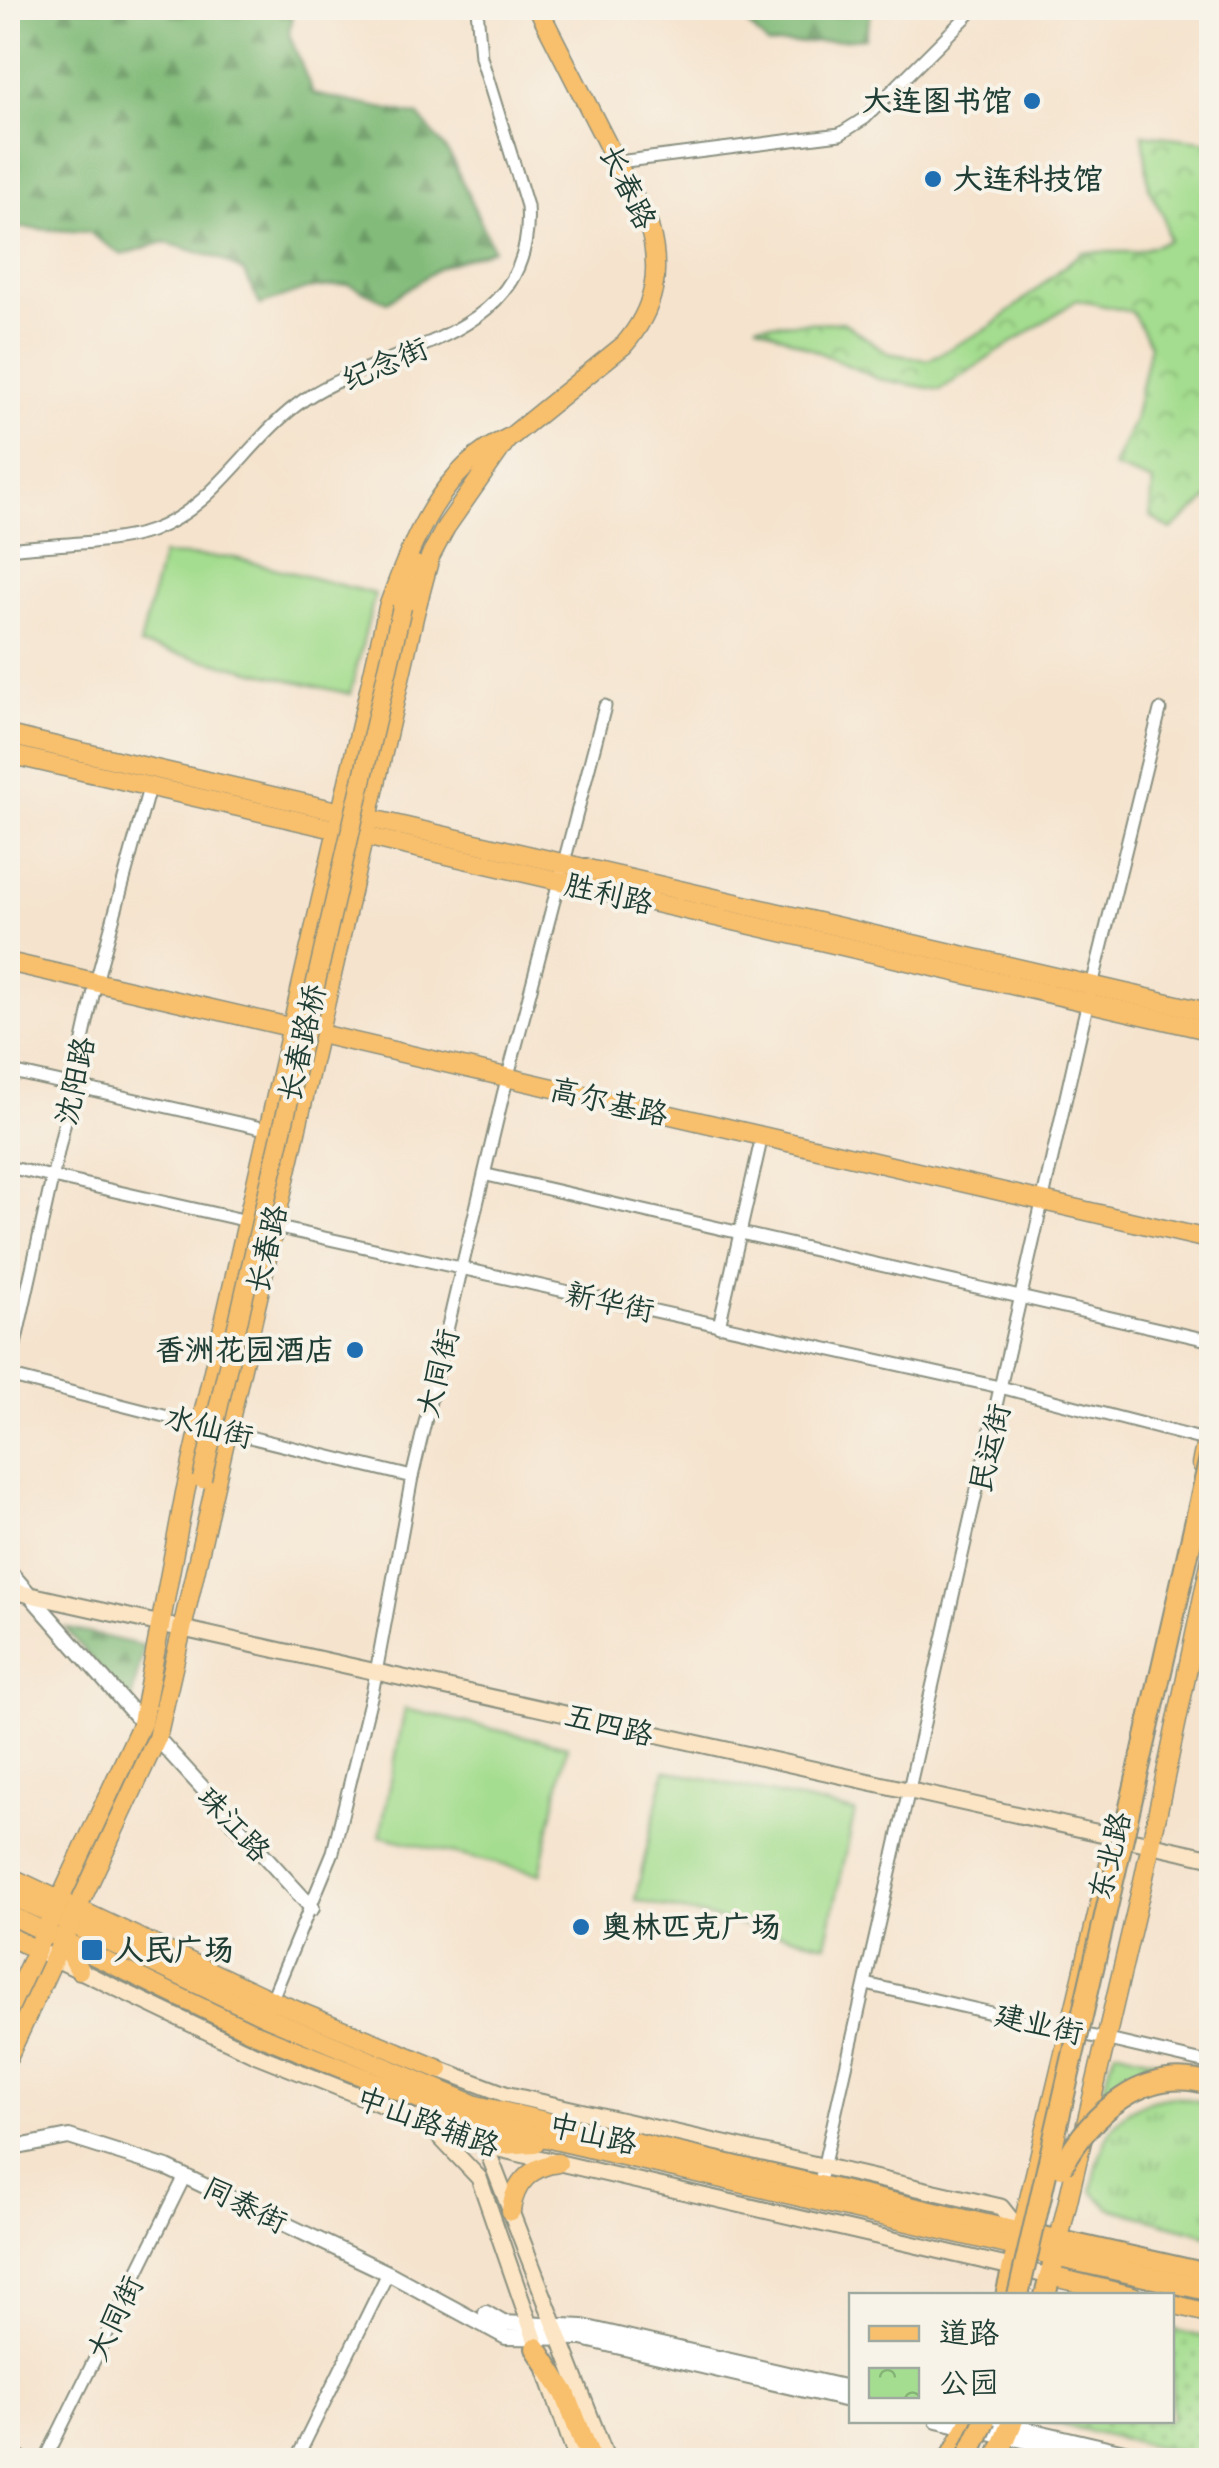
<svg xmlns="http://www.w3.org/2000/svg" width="1219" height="2468" viewBox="0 0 1219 2468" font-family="Pangolin,'LXGW WenKai TC',sans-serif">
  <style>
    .grass { fill: url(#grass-tufts); stroke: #628d62; stroke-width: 2.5 }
    .forest { fill: url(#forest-firs); stroke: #517c57; stroke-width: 2.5 }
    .park { fill: url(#park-crowns); stroke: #628d62; stroke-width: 2.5 }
    .garden { fill: url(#garden-dots); stroke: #628d62; stroke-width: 2.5 }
    .pitch { fill: #a4dd8f; stroke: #628d62; stroke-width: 2.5 }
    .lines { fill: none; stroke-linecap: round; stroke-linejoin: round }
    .minor-casing { stroke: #8a9080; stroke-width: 15 }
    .tertiary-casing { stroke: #8a9080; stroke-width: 18 }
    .secondary-casing { stroke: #8a9080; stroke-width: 19 }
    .primary-casing { stroke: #8a9080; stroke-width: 21 }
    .trunk-casing { stroke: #8a9080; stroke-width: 24 }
    .minor { stroke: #fff; stroke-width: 11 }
    .tertiary { stroke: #fff; stroke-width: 14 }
    .secondary { stroke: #fce5c4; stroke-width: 15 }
    .primary { stroke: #f8bf6c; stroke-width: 18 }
    .trunk { stroke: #f8bf6c; stroke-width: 20 }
    .primary-bridge-casing { stroke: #8a9080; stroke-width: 21; stroke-linecap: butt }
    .trunk-bridge-casing { stroke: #8a9080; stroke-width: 24; stroke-linecap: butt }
    .primary-bridge { stroke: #f8bf6c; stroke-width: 18 }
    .trunk-bridge { stroke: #f8bf6c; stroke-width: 20 }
    .poi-dot { fill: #1f6fb2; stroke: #f7f3e8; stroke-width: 4 }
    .labels { text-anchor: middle; stroke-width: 8; stroke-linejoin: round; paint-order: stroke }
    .poi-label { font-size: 30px; font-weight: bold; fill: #1f3d34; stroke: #f7f3e8; text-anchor: start }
    .street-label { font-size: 30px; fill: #1f3d34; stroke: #f7f3e8 }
  </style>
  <defs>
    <pattern id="grass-tufts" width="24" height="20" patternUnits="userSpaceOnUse" patternTransform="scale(2.5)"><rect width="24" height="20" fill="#a4dd8f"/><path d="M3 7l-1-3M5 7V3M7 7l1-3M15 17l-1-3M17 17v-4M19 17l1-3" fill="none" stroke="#85b476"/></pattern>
    <pattern id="forest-firs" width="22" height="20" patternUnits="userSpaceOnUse" patternTransform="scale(2.5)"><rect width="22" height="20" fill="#83bc7a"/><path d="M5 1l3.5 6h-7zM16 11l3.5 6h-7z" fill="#6b9a65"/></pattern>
    <pattern id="park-crowns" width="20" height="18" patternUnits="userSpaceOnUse" patternTransform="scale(2.5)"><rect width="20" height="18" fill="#a4dd8f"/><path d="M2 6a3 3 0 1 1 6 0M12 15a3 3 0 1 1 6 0" fill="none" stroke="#85b476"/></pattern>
    <pattern id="garden-dots" width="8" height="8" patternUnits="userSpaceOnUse" patternTransform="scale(2.5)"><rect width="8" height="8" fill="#a4dd8f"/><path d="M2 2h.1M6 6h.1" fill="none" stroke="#85b476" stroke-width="1.8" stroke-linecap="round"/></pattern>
  </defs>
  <rect width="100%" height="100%" fill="#f7f3e8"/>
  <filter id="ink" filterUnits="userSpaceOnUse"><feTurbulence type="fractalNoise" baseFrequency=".01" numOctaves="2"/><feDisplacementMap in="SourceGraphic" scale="20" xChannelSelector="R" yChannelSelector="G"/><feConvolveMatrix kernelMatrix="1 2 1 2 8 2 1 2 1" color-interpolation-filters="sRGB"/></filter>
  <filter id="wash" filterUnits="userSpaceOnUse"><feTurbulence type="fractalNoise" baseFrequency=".0048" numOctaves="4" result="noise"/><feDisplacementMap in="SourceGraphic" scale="40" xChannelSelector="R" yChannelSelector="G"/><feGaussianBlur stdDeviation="2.25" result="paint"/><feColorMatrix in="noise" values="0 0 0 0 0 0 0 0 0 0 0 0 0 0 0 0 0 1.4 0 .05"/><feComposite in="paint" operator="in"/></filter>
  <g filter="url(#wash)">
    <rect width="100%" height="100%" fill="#f5e3cd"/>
    <g class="grass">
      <polygon points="1115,2050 1185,2067 1153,2072 1102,2094"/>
      <path d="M 1174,2096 L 1211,2104 L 1211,2236 L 1109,2208 L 1092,2190 C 1102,2138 1113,2102 1174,2096 Z"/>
    </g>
    <g class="forest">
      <polygon points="8,8 293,8 289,34 313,94 419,116 451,157 493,249 442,266 387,302 348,284 306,289 260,305 245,273 220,259 164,242 122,255 88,232 8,227"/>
      <polygon points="732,8 872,8 865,38 768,45"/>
      <polygon points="65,1628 144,1646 130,1705"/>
    </g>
    <polygon class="park" points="1143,134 1211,142 1211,496 1171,530 1150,516 1153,482 1113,467 1134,420 1150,345 1132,312 1077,300 940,390 878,379 756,324 843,322 888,353 928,360 992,326 1082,252 1135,252 1168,241 1164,217 1149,189"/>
    <polygon class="garden" points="1172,2329 1211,2339 1211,2459 1046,2421 1172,2420"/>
    <g class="pitch">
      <polygon points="162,555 235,558 375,594 350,694 140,645"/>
      <polygon points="405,1709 567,1746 540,1874 380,1836"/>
      <polygon points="665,1770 855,1812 826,1944 635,1900"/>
    </g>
  </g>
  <g filter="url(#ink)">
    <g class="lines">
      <g class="minor-casing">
        <g id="minor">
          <polyline points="618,162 840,134 865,118 975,8"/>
          <path d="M 8,549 C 47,544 116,544 151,531 C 218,506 248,438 305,399 C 388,344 537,341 527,206 L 481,57 L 477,8"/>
          <polyline points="8,1071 270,1130"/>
          <polyline points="8,1167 252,1222"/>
          <polyline points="487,1175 1212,1341"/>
          <polyline points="270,1226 1004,1388 1212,1442"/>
          <polyline points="719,1326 762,1136"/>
          <polyline points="8,1376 96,982 149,788"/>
          <polyline points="8,1376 207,1427"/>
          <polyline points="225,1431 412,1477"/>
          <polyline points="866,1984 1212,2064"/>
          <polyline points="269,2006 333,1852 373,1689 412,1477 503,1095 605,706"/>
          <polyline points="819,2186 1083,1022 1160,710"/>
          <polyline points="45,2460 185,2176"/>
          <polyline points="296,2460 388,2273"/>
        </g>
      </g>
      <g class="tertiary-casing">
        <g id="tertiary">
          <polyline points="8,1570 142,1723"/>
          <polyline points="157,1738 312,1908"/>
          <polyline points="8,2149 69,2137 167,2168 388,2273 506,2337 582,2338 852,2401"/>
          <polyline points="486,2313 503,2323 583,2327 852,2389"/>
          <polyline points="937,2420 1110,2460"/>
          <polyline points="986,2420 1159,2460"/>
        </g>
      </g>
      <g class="secondary-casing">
        <g id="secondary">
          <polyline points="8,1590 1212,1858"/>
          <polyline points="37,1950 254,2054 486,2146 1050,2276"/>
          <polyline points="439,2069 505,2094 1001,2207 1021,2232"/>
          <polyline points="435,2132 479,2178 577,2460"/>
          <polyline points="484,2142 607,2460"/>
        </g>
      </g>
      <g class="primary-casing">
        <g id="primary">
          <path d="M 503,443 L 624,345 C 655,309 662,272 649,226 L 538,8"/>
          <polyline points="402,607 416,565"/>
          <polyline points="8,735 1212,1013"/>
          <polyline points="8,754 1212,1031"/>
          <polyline points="8,962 1212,1240"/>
          <polyline points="1201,1464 1212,1415"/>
          <polyline points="8,1876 271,2000 439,2069"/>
          <polyline points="8,1894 264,2016 476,2105 1021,2232 1115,1840"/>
          <polyline points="8,1914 256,2034 476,2122 1055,2256 1144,1877 1212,1554"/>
          <polyline points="8,1936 37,1950"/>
          <polyline points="64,1941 79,1970"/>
          <path d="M 8,2011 L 142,1723 L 185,1493 L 388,607 C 411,544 441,467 508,438"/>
          <polyline points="8,2057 157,1738 415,613 430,557 446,527 508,438"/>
          <polyline points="486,2146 535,2143"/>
          <path d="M 511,2211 C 514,2184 531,2166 558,2163"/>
          <polyline points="1050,2276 1133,2296"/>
          <polyline points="1172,2304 1212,2314"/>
          <polyline points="8,2454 20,2460"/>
        </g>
      </g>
      <g class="trunk-casing">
        <g id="trunk">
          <polyline points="1006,2296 1021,2232 1212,2275"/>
          <polyline points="1045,2296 1055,2256 1212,2291"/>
          <polyline points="536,2348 565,2393 591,2460"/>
          <polyline points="950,2460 971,2420"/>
          <polyline points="996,2460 1013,2420"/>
        </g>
      </g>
      <use href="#minor" class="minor"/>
      <use href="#tertiary" class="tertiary"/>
      <use href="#secondary" class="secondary"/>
      <use href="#primary" class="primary"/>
      <use href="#trunk" class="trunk"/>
      <g class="primary-bridge-casing">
        <polyline id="primary-bridge" points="202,1479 402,607"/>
      </g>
      <g class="trunk-bridge-casing">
        <g id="trunk-bridge">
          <path d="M 1062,2167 C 1090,2115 1145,2062 1212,2085"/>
          <polyline points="1018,2296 1212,1449"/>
          <polyline points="966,2460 985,2420"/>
        </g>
      </g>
      <use href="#primary-bridge" class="primary-bridge"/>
      <use href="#trunk-bridge" class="trunk-bridge"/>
    </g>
  </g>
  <g class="poi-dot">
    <circle cx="1032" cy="101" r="10"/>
    <circle cx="933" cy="179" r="10"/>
    <circle cx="355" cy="1350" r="10"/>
    <circle cx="581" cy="1927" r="10"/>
    <rect x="80" y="1938" width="24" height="24" rx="5"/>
  </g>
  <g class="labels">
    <g class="poi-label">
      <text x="1012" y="111" text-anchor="end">大连图书馆</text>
      <text x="953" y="189">大连科技馆</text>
      <text x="335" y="1360" text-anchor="end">香洲花园酒店</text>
      <text x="601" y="1937">奥林匹克广场</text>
      <text x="114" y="1960">人民广场</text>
    </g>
    <g class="street-label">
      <text transform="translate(628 187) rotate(64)" y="10">长春路</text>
      <text transform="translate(385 364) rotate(-23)" y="10">纪念街</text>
      <text transform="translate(609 894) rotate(13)" y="10">胜利路</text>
      <text transform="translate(302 1043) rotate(-77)" y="10">长春路桥</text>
      <text transform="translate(75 1081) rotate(-78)" y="10">沈阳路</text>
      <text transform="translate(609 1102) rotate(13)" y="10">高尔基路</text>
      <text transform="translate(267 1249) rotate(-77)" y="10">长春路</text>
      <text transform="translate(610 1302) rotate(12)" y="10">新华街</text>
      <text transform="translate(438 1373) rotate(-76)" y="10">大同街</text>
      <text transform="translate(209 1427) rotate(14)" y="10">水仙街</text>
      <text transform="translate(990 1448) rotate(-77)" y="10">民运街</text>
      <text transform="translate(609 1725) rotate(14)" y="10">五四路</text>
      <text transform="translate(234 1824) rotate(47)" y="10">珠江路</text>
      <text transform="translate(1110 1856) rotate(-76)" y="10">东北路</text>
      <text transform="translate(1039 2024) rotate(13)" y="10">建业街</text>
      <text transform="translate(428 2122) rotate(20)" y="10">中山路辅路</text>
      <text transform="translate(593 2134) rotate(13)" y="10">中山路</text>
      <text transform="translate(245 2205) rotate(26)" y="10">同泰街</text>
      <text transform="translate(115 2318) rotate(-64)" y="10">大同街</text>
    </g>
  </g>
  <rect width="1219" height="2468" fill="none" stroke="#f7f3e8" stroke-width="40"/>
  <rect x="849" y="2293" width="325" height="130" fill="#f7f3e8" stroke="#a1aaa0" stroke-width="2.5"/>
  <rect x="869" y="2326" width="50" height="15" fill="#f8bf6c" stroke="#a1aaa0" stroke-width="2.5"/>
  <text x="939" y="2343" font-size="30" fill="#1f3d34">道路</text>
  <rect x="869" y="2368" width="50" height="30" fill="url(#park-crowns)" stroke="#a1aaa0" stroke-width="2.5"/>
  <text x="939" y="2393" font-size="30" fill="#1f3d34">公园</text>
</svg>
